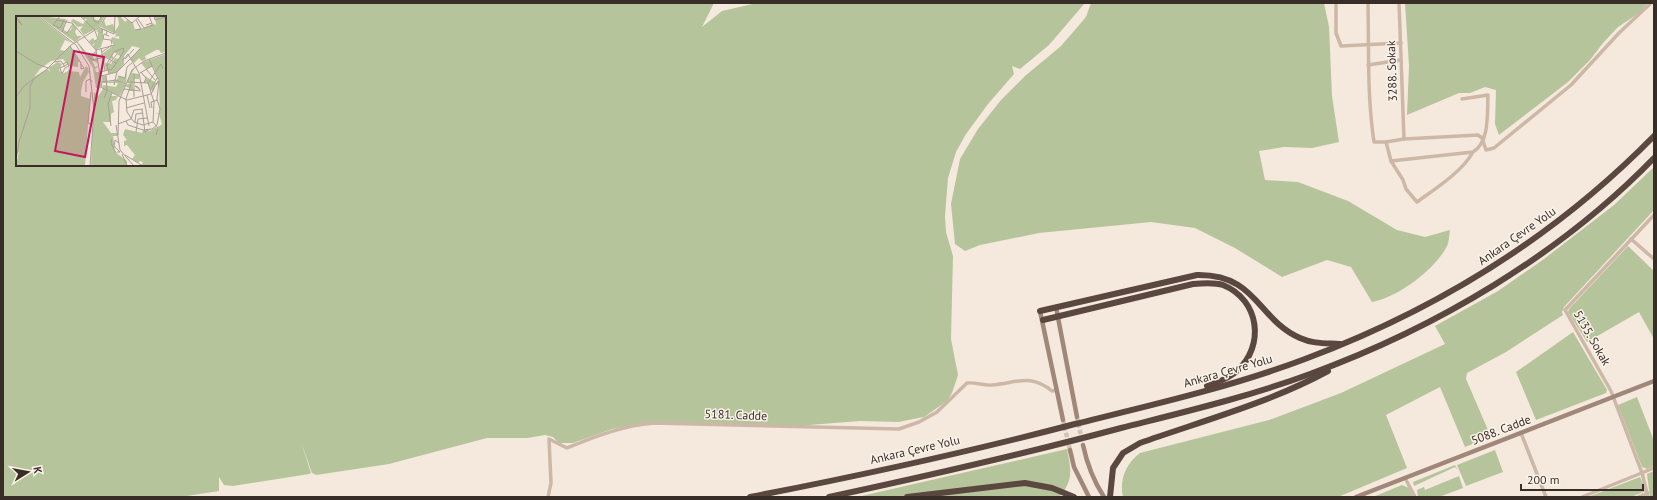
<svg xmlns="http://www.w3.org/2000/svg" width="1657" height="500" viewBox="0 0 1657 500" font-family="'PT Sans',sans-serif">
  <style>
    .green { fill: #b6c49b; fill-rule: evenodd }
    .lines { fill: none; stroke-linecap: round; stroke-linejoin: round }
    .secondary-tunnel { stroke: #cfc3b8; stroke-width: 4.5; stroke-dasharray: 4.5 2; stroke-linecap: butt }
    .street { stroke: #cdb8a7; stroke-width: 3.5 }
    .secondary { stroke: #a08779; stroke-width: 4.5 }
    .highway { stroke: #5a473f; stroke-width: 6 }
    .labels { text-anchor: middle; stroke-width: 3; stroke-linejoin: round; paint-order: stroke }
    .street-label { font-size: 12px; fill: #392d28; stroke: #fbf3e9 }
    .inset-road { fill: none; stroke: #a99e94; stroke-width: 1 }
    .view { fill: #c2185b; fill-opacity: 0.15; stroke: #c2185b; stroke-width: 2 }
    .inset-edge { fill: none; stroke: #392d28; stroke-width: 2 }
  </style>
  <rect width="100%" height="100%" fill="#f4e9dc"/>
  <g class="green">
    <path d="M 3,3 L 714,3 L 702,27 L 722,11 L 757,3 L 1085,3 L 1049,45 L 1020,69 L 1012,66 L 1014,74 L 988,104 L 966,134 L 956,152 L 948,178 L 945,216 L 946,232 L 953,256 L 951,339 L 958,375 L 952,393 L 947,401 L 924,417 L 898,422 L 860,421 L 809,425 L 634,425 L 612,429 L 573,443 L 559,443 L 553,437 L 545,435 L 527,438 L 487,438 L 389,464 L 316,475 L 312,473 L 301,442 L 311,473 L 309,474 L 233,486 L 224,485 L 219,477 L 219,491 L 180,497 L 3,497 ZM 17,17 L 165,17 L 165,165 L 17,165 Z"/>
    <path d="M 1091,3 L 1324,3 L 1329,27 L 1332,96 L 1339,142 L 1312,148 L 1284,147 L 1259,151 L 1265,180 L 1298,182 L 1348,201 L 1397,230 L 1425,237 L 1450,230 C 1449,236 1449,244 1446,248 C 1433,271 1398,297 1372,302 L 1351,267 L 1327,260 L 1282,277 L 1235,248 L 1195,228 L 1151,222 L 1039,233 L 980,245 L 965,251 L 955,244 L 951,204 L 960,159 L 978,129 L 1001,100 L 1025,76 L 1061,46 L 1086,17 Z"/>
    <polygon points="1405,3 1648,3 1639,13 1618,27 1603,43 1590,60 1568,82 1499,135 1495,124 1496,90 1485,87 1470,93 1459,93 1407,115 1409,66"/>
    <path d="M 1654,167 L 1654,210 L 1564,307 L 1562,312 L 1563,315 L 1506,352 L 1467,373 L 1466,379 L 1491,437 L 1465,447 L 1440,387 L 1386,415 L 1407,468 L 1338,497 L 1123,497 C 1119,480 1126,463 1140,453 L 1269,420 L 1341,393 L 1445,344 L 1435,326 L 1498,291 L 1544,259 L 1614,205 Z"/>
    <polygon points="1628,246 1654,271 1654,339 1639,312 1587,342 1568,312 1569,309"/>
    <polygon points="1573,332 1607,390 1606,393 1536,420 1516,372"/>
    <polygon points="1637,397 1654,441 1654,466 1647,469 1642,467 1618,405"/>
    <path d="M 1067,449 C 1071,470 1074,480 1059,497 L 857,497 Z"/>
    <polygon points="1495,450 1503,472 1466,486 1457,465"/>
    <polygon points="1455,465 1458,470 1455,467 1414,486 1413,482"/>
    <polygon points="1654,471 1654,497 1650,497 1647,474"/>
    <polygon points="1459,476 1463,488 1439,497 1418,497 1417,490 1424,487 1425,490"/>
    <polygon points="1640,477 1646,491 1631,497 1588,497"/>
    <polygon points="1402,485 1409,488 1413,497 1373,497"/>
  </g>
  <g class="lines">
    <g class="secondary-tunnel">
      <polyline points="1077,417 1082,441"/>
      <polyline points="1063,420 1070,450"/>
    </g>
    <g class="street">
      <polyline points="1336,3 1336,33 1341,46 1401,43"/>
      <path d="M 1368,3 C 1369,50 1367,96 1374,142 L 1386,142 L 1391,161"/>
      <polyline points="1399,3 1404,139"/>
      <polyline points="1368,65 1401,60"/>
      <path d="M 1462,99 L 1488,95 C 1487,113 1490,142 1473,152 L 1391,161 L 1403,180 L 1406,189 L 1417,202 C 1435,189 1462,172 1473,152"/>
      <polyline points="1386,142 1404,139 1478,135 1482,138 1486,150 1494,148 1571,85 1619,33 1651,3"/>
      <polyline points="1631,239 1654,259"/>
      <polyline points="1521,433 1546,497"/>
      <polyline points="1405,478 1415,497"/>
      <path d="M 548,497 L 551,483 L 549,439 L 567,448 C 597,436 621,426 654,423 L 899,429 L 919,422 L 937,412 L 967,383 C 976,382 984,386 992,385 C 1017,383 1030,373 1052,391 L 1057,390"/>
      <polyline points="1582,497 1654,468"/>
      <polyline points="1638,497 1648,493"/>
      <polyline points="1648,497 1642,473 1611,391 1565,310 1654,215"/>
    </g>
    <g class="secondary">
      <polyline points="1056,307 1077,417"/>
      <polyline points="1040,311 1063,420"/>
      <path d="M 1083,445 C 1087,464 1093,480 1104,497"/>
      <polyline points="1070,450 1074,467 1089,497"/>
      <polyline points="1356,497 1654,381"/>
    </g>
    <g class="highway">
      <path d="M 1040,311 L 1197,275 C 1257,274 1257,319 1300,338 C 1313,344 1326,343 1340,344"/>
      <path d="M 1043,320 L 1193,284 C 1203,283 1214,282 1223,285 C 1260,300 1265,346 1237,371 C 1229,379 1217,382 1207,386"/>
      <path d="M 750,497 C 859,476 968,452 1075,424 C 1152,405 1231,387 1305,359 C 1436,310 1556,236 1654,136"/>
      <path d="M 829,497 C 927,476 1024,454 1121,428 C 1184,412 1248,397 1310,374 C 1436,328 1560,255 1654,158"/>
      <polyline points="907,497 1025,483 1052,488 1074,497"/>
      <path d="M 1110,497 L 1113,468 L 1123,453 L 1140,443 C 1202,421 1269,403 1328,371"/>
    </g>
  </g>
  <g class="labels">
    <g class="street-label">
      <text transform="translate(1392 71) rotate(-92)" y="4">3288. Sokak</text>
      <text transform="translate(1517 236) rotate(-35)" y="4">Ankara Çevre Yolu</text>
      <text transform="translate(1592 338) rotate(60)" y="4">5135. Sokak</text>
      <text transform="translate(1228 371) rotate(-16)" y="4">Ankara Çevre Yolu</text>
      <text transform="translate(736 415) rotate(2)" y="4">5181. Cadde</text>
      <text transform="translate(1501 430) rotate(-21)" y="4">5088. Cadde</text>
      <text transform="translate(915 450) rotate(-13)" y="4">Ankara Çevre Yolu</text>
    </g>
  </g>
  <g transform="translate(16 16)">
    <rect width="150" height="150" fill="#f4e9dc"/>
    <path d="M 0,0 L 21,0 L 56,27 L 49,24 L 44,34 L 49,35 L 54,30 L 64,46 L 62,46 L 62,51 L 53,50 L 47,43 L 35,45 L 24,53 L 18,61 L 31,53 L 35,56 L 32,52 L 42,46 L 46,48 L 43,54 L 46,58 L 52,55 L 53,50 L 53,55 L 63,56 L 64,61 L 70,50 L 72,52 L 73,56 L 67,66 L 65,75 L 65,80 L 74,83 L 69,150 L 0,150 L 3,136 L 0,139 ZM 23,0 L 50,3 L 47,15 L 50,16 L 55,14 L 57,8 L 61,12 L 59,16 L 61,20 L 66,20 L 59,26 ZM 66,0 L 79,0 L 78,3 L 84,5 L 84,0 L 89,0 L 83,11 L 68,19 L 64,14 L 67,10 L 62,11 L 55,5 L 57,3 L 67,8 L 71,3 L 67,3 ZM 99,0 L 104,0 L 109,6 L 111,4 L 117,7 L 119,14 L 131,11 L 132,9 L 133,11 L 136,7 L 140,9 L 139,0 L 150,1 L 150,36 L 145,37 L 143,34 L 140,34 L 129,40 L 130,43 L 126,45 L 123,42 L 118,47 L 114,43 L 124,32 L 116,30 L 108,40 L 108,48 L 101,56 L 93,58 L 92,54 L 90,54 L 87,41 L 82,41 L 98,29 L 95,24 L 96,21 L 103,23 L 103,20 L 99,21 L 100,18 L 85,11 L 88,4 L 90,10 L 97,8 L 99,15 L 103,9 L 102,2 ZM 98,36 L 104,40 L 103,43 L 99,42 L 95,48 L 89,47 L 88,41 L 98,43 L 96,39 ZM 83,12 L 87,13 L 87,24 L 85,31 L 80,34 L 77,30 L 79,27 L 76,29 L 73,25 L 77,22 L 79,25 L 82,24 L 82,16 L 80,15 ZM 60,25 L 72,40 L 80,35 L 80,39 L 77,40 L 78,44 L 81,43 L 82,47 L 76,44 L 79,51 L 83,50 L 79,53 L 80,56 L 84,56 L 86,72 L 80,72 L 77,52 ZM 150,38 L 150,150 L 125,150 L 127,146 L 124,145 L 122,147 L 116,143 L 119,139 L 111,129 L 108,130 L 108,125 L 111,124 L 107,119 L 109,113 L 126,117 L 127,114 L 134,115 L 140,111 L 142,114 L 142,111 L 146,108 L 143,98 L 138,98 L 144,97 L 143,69 L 140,68 L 137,76 L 134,73 L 126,75 L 134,73 L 131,66 L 128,67 L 130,62 L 124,57 L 140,67 L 143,65 L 137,50 L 130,53 L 125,47 ZM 119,51 L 116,57 L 123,58 L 123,63 L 118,63 L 117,68 L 118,81 L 117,75 L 113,75 L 113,72 L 109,70 L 104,80 L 87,73 L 87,69 L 100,71 L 102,67 L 86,67 L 86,60 L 90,60 L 91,66 L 100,65 L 103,60 L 109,62 L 111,54 L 110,67 L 102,65 L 110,69 L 114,67 L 111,66 L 116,54 ZM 87,73 L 95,77 L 95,80 L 102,80 L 100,84 L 96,85 L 98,96 L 95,98 L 95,106 L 87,106 L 95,117 L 101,117 L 102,120 L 97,120 L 99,136 L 111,145 L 111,150 L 75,150 L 78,76 L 82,80 Z" fill="#b6c49b" fill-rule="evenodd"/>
    <path class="inset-road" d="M 22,0 L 60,29 L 73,50 L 78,94 L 74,150M 44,0 L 37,9 L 44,12 L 48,4M 64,0 L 79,14M 77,0 L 78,5 L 82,7 L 85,1M 107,0 L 116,7 L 124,0M 138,0 L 139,4 L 150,1M 0,3 L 6,9 L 0,0M 122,3 L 128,12 L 137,9M 41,4 L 56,7 L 80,34 L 86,72M 130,9 L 136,7 L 133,0M 84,12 L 98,18M 47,14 L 51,17 L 57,8M 119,14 L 125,13 L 120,4M 46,16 L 51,4M 85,17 L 87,13 L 91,15 L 90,19M 98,18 L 99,0M 93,20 L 88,18 L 87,23 L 95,24 L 96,28M 60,25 L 76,44 L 89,41 L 100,47M 79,25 L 82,23 L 79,15M 54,30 L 65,47 L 65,53 L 68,52 L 65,48M 85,32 L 89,55M 80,34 L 99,29M 0,35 L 21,48 L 32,52M 86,36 L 96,29M 109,43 L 118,33M 107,44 L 112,38 L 123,57 L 133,110M 38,46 L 45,45 L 49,51M 47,48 L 51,46 L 53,50 L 49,52M 91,50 L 101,38M 49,52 L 46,58 L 44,52 L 52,48M 130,53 L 139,64M 84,56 L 96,53 L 97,52 L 108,35 L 107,32 L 98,36 L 91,47 L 91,50 L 93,58M 125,56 L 130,62 L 128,67M 124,57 L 136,50M 118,58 L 118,81M 85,60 L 101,56 L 124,33M 102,60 L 109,62 L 111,51 L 116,47M 86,66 L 100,64 L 110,68M 111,66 L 132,67M 132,67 L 145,48 L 147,53M 115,68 L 110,83 L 111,96 L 118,106 L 127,109 L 137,106 L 138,86 L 132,67M 98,69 L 101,56M 119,70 L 122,71 L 124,74 L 123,73 ZM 86,72 L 111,84 L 135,78M 108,73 L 125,75M 135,73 L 141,62M 70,76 L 70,65 L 74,63 L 76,66M 75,76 L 72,107 L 76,109M 135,78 L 142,65M 131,79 L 134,92M 0,81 L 8,70 L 30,54 L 55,29 L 84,11 L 90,0M 88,82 L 91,75 L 90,59M 110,92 L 128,87M 136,92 L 135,86 L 142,84M 126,93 L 129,116 L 134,113M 115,103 L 118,94 L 127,93M 110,105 L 112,109 L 127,114 L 136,113 L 141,109 L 144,93 L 141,83 L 143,65 L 133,43M 119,106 L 120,98 L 127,97M 137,106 L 142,112 L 140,119M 102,108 L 115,103M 100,109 L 104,134 L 118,150M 95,110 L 92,88 L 96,77M 120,116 L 122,103 L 131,102M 102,119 L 103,85 L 116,54 L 128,45 L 150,37M 96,123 L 95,127 L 100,137M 101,136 L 104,136 L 98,130 L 99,124 L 103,127M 106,138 L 111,150M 109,139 L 127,150M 0,145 L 3,126 L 14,92 L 14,70 L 18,63"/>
    <path class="view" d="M 58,35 L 88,41 L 69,141 L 39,135 Z"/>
    <rect width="150" height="150" class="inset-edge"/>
  </g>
  <rect width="1657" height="500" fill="none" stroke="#392d28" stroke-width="8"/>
  <g transform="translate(28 472) rotate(79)" stroke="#fbf3e9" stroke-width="3" paint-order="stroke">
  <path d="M0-3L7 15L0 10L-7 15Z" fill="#392d28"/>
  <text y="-6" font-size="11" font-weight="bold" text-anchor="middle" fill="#392d28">K</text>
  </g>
  <path d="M1521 484v6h122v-6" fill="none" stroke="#392d28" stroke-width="2"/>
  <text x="1527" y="484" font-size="12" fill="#392d28" stroke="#fbf3e9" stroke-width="3" paint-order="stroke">200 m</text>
</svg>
